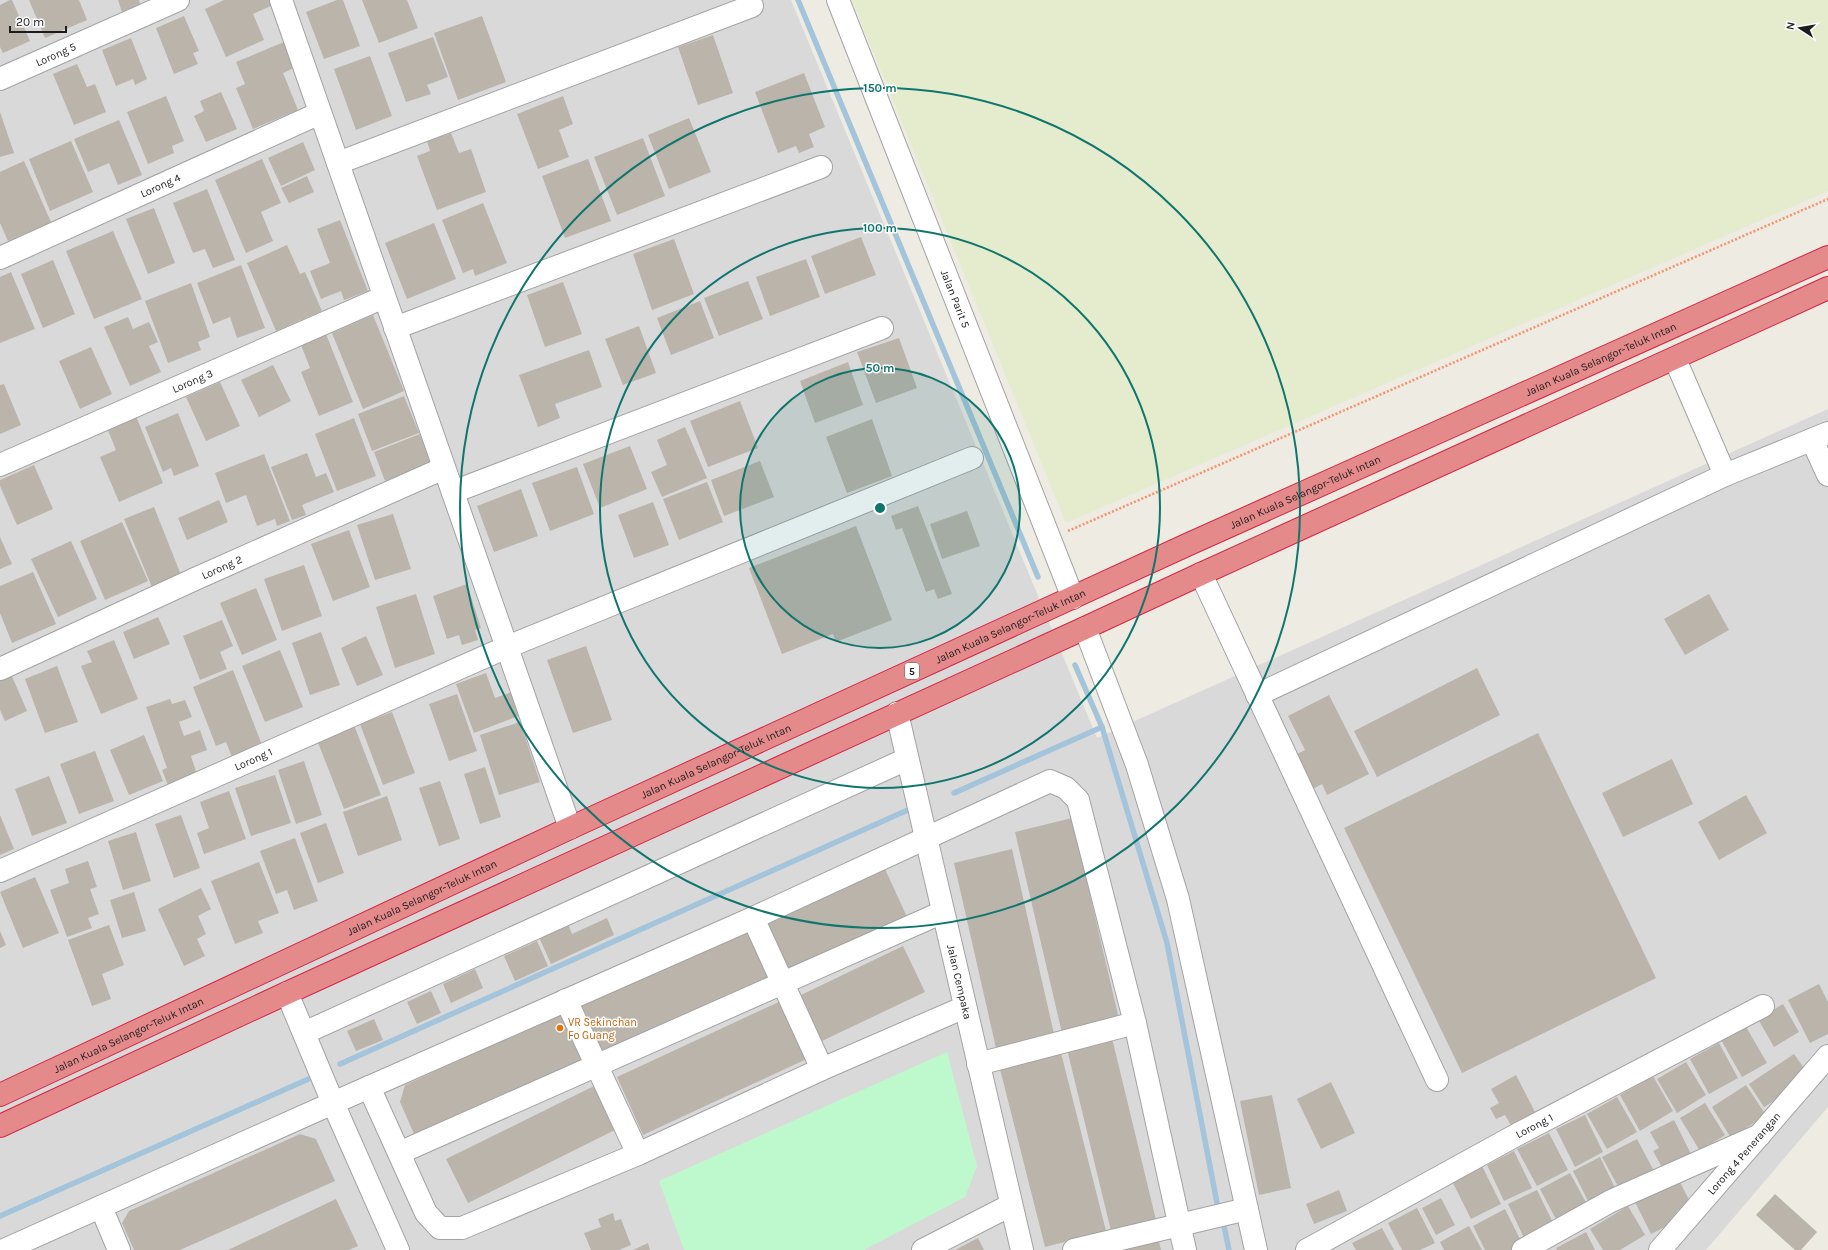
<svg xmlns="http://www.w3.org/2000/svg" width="1828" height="1250" viewBox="0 0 1828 1250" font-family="Karla,sans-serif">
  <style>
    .residential { fill: #dad9d9 }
    .farmland { fill: #e4eccd }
    .park { fill: #bef8cd }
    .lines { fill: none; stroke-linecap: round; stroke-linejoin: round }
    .stream { stroke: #a3c4da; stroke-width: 5.5 }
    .building { fill: #bab4ab }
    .minor-casing { stroke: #a3a3a3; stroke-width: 24 }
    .highway-casing { stroke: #d22844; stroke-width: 24 }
    .path { stroke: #f6916a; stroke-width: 2.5; stroke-dasharray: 2 2; stroke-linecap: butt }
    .minor { stroke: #fff; stroke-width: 22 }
    .highway { stroke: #e48a8b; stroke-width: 22 }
    .ring { fill: none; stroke: #0f766e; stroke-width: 2 }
    .food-dot { fill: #e8710a; stroke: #fff; stroke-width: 1.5 }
    .labels { text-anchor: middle; stroke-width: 3; stroke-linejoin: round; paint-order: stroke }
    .shield { fill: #fff; stroke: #606060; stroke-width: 1 }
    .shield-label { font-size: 10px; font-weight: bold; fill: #1c1c1c }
    .street-label { font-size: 11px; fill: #1c1c1c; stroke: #fff }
    .food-label { font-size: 11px; fill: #c56008; stroke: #fff; text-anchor: start }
    .centre { fill: #0f766e; stroke: #fff; stroke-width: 2 }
    .ring-label { font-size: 12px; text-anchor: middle; font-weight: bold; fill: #0f766e; stroke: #fff; stroke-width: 3; stroke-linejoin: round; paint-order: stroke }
  </style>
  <rect width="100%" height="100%" fill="#edebe2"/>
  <polygon class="residential" points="0,0 791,0 1097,738 1828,409 1828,1107 1706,1250 0,1250"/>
  <polygon class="farmland" points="852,0 1828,0 1828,191 1066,523"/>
  <polygon class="park" points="947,1052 977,1166 965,1197 864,1250 684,1250 659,1181"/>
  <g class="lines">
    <g class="stream">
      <polyline points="798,0 1038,577"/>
      <polyline points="1075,665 1102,727 1167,943 1217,1203"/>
      <polyline points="954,793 1102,727"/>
      <polyline points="340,1064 910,809"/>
      <polyline points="0,1216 313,1077"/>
      <polyline points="1224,1226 1229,1250"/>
    </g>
  </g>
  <g class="building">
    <polygon points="10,0 12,0 30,41 3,53 0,47 0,5"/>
    <polygon points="29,0 79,0 87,20 45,38"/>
    <polygon points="118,0 139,0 140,4 122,12"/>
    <polygon points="224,0 271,0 273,5 253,14 264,40 226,57 205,9"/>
    <polygon points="337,0 343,0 360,46 324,59 306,12"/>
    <polygon points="362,0 407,0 418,28 379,43"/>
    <polygon points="184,16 199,51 193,53 198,64 174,74 156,28"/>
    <polygon points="482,16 506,82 458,100 434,33"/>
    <polygon points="713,35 733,93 698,105 678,47"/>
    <polygon points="433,37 448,77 427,85 431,94 406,102 388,53"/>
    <polygon points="131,38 147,79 135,85 133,79 116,86 102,50"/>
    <polygon points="284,42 294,68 283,73 298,110 253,129 236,88 245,84 236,62"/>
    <polygon points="370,56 392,116 356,130 334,69"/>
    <polygon points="77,64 87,87 95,84 106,112 74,125 53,74"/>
    <polygon points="804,73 825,127 809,134 814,147 799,153 796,146 778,153 755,92"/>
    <polygon points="221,92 237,129 206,142 194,116 204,111 200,101"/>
    <polygon points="166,96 184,141 172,146 174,153 148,164 127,112"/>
    <polygon points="563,96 573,124 559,130 569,157 538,169 517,114"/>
    <polygon points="0,112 14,153 0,157"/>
    <polygon points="689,118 711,172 669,189 648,135"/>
    <polygon points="119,120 142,175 118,185 109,163 88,172 74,139"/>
    <polygon points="451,133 459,153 471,149 486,192 437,210 417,156 430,151 427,141"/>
    <polygon points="643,138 665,196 617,215 594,157"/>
    <polygon points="71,141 93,192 50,211 29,159"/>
    <polygon points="303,142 315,170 281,186 268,158"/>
    <polygon points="262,159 281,203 261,212 273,241 246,253 215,180"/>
    <polygon points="588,159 611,221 565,238 542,176"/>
    <polygon points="24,161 51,222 8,241 0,223 0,172"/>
    <polygon points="307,176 314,192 289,203 281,188"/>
    <polygon points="207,189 235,260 213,268 205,249 193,253 173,203"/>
    <polygon points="483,203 507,263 475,276 473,269 463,273 442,220"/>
    <polygon points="154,208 175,263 148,274 126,219"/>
    <polygon points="340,220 368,291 344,300 341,291 321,299 310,271 330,263 317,229"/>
    <polygon points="434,223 456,279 407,299 385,243"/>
    <polygon points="113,231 142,299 94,319 66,251"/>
    <polygon points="861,237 876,275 825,294 811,256"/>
    <polygon points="674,239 694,294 652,310 633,254"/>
    <polygon points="287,245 300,274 305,272 322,311 276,331 247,263"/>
    <polygon points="806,259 820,297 770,316 756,277"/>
    <polygon points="53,260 75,314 43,328 21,274"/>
    <polygon points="241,265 265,328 237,338 230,317 213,324 197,283"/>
    <polygon points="11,272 35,329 0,343 0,277"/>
    <polygon points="748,281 763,319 719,336 704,298"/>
    <polygon points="563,282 582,334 545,347 527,295"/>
    <polygon points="191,283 210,337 198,342 201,350 168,363 145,301"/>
    <polygon points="700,301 714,338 671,355 657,318"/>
    <polygon points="373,315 404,391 363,409 332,333"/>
    <polygon points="128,317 133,329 149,322 158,342 149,346 161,372 130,386 104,327"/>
    <polygon points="639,326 656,373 623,385 605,339"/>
    <polygon points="326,334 353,402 319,416 301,372 310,368 301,345"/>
    <polygon points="899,338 917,388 876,403 857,352"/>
    <polygon points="91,347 112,394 80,409 59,361"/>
    <polygon points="589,350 602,387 555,404 560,418 538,427 519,375"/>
    <polygon points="848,362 863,405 815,423 800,381"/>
    <polygon points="273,365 291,401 259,417 241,380"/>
    <polygon points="220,382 240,426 206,441 186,397"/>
    <polygon points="4,384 21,425 0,434 0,385"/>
    <polygon points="404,396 419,433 372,451 358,414"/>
    <polygon points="740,401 758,448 708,467 690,421"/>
    <polygon points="178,413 199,466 174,476 171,468 163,472 145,427"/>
    <polygon points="136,416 163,483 119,502 100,457 116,450 107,428"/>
    <polygon points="354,418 376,476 337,491 315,434"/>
    <polygon points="872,419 892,476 847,493 826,437"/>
    <polygon points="685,427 707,478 662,497 651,472 667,465 657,440"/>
    <polygon points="420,434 431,463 385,481 374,452"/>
    <polygon points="630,446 647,489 600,508 583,464"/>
    <polygon points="307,453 316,477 326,473 334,492 302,505 306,515 292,520 271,467"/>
    <polygon points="264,454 290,521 277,526 275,519 257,526 246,495 226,503 215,473"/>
    <polygon points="760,461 774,497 724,516 711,480"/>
    <polygon points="34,465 53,509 17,525 0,486 0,480"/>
    <polygon points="577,467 594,514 550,531 532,483"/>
    <polygon points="707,482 723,522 679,540 663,499"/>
    <polygon points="521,489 538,536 494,552 477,506"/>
    <polygon points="219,500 228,522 187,540 178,518"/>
    <polygon points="653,502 669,545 634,558 618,515"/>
    <polygon points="918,506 952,594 938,599 934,589 926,592 902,528 896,530 891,516"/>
    <polygon points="154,507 181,575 152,587 124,519"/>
    <polygon points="967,511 980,546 942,559 930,524"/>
    <polygon points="393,514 411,569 375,580 357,525"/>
    <polygon points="122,522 148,581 105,600 80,541"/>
    <polygon points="856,526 892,620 836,642 833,634 782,654 749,568"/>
    <polygon points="349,530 370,587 333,601 311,544"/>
    <polygon points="0,537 12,564 0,569"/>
    <polygon points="71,541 97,599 58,617 31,559"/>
    <polygon points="304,565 322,616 282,631 264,579"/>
    <polygon points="33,572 56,624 12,643 0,613 0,586"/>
    <polygon points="467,584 481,628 475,630 478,640 462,645 459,635 447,639 433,596"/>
    <polygon points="256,588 277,640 242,655 220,603"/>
    <polygon points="416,594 435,654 395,668 376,607"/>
    <polygon points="1709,594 1729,630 1685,655 1664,619"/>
    <polygon points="158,617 170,644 134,659 123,632"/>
    <polygon points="222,620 233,646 220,652 227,669 200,680 183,636"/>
    <polygon points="321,632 340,685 310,695 292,643"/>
    <polygon points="366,636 383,675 357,686 341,648"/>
    <polygon points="114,640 138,699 101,714 81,666 92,662 87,651"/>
    <polygon points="586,646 612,720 573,733 547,660"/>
    <polygon points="280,650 303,707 265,722 242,666"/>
    <polygon points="57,666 78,722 45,733 25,679"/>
    <polygon points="1477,668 1500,715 1377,777 1354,731"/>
    <polygon points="233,670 262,745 232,757 226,742 216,746 193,687"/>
    <polygon points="486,673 495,698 512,692 521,715 474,733 456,684"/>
    <polygon points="11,674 27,711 5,721 0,710 0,679"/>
    <polygon points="457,694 477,751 449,761 429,704"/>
    <polygon points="1329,695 1369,774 1327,795 1322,784 1311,790 1293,756 1305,750 1288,716"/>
    <polygon points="170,699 172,704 185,700 192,717 179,722 184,736 200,730 207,750 191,756 198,778 169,788 162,770 167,768 146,707"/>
    <polygon points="392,712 415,773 383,785 360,724"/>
    <polygon points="520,722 540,782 499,795 480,735"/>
    <polygon points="354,725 381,795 344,809 317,740"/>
    <polygon points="1538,733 1656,978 1462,1073 1344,828"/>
    <polygon points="144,735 163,781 129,795 110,750"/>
    <polygon points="95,751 114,801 79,814 60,764"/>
    <polygon points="1672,759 1693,804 1623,837 1602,793"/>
    <polygon points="304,761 322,815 296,824 278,770"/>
    <polygon points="485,767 501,817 480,824 464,774"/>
    <polygon points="275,775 291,823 251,836 235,788"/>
    <polygon points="49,776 67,823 32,836 15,789"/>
    <polygon points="440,781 460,839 439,846 419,788"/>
    <polygon points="229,791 246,839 204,854 197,833 209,828 200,802"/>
    <polygon points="1746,795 1767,833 1719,860 1698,822"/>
    <polygon points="387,796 402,840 358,856 343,812"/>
    <polygon points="0,815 14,849 0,855"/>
    <polygon points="181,815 200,868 174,878 155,824"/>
    <polygon points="1072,818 1119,1019 1062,1033 1015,832"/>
    <polygon points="326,823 344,873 318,883 300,833"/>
    <polygon points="136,832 151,881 123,890 108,841"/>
    <polygon points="295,838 318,901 294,910 287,890 276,894 260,851"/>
    <polygon points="1012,849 1054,1034 996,1048 954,863"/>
    <polygon points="88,861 97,887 90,889 99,914 88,918 92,928 67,937 50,890 69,883 65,869"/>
    <polygon points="259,862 279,913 258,921 263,933 235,944 211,881"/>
    <polygon points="885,869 907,917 788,972 766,923"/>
    <polygon points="35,877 59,933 23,948 0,892"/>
    <polygon points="201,888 211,909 198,916 206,934 197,939 205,956 184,966 158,909"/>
    <polygon points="134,892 146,931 122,938 110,900"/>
    <polygon points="607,918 614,935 551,964 539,937 568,924 572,934"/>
    <polygon points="109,925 124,965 102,974 111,999 92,1006 68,940"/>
    <polygon points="749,930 773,985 604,1061 580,1006"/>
    <polygon points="0,931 6,945 0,948"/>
    <polygon points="537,941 548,966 515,981 504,956"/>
    <polygon points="903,946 925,992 822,1041 801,995"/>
    <polygon points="475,969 483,988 451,1003 443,984"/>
    <polygon points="1819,984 1828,1002 1828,1034 1810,1043 1788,1000"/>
    <polygon points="431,991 441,1013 417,1024 407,1002"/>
    <polygon points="785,999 811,1057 643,1135 617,1077"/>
    <polygon points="1783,1004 1799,1032 1774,1047 1758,1019"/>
    <polygon points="563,1013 587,1067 418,1143 400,1102 405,1085"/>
    <polygon points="374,1019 383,1040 356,1051 347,1031"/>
    <polygon points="1745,1025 1767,1063 1742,1077 1721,1040"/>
    <polygon points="1112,1038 1156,1220 1111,1231 1067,1049"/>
    <polygon points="1719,1043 1738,1078 1709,1094 1690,1059"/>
    <polygon points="1060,1049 1106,1231 1045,1247 999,1065"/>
    <polygon points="1794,1054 1806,1071 1800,1084 1764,1107 1749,1084"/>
    <polygon points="1686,1062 1706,1095 1677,1113 1657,1079"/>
    <polygon points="1516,1075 1536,1114 1512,1127 1505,1115 1496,1119 1490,1108 1499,1103 1491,1089"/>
    <polygon points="1653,1076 1673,1111 1640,1131 1620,1095"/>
    <polygon points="1331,1082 1355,1133 1321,1149 1297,1099"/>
    <polygon points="598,1084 619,1128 468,1203 446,1159"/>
    <polygon points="1746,1085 1766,1115 1731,1138 1712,1107"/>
    <polygon points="1272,1095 1291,1188 1259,1195 1240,1101"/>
    <polygon points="1617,1097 1637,1132 1607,1149 1587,1114"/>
    <polygon points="1705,1103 1725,1135 1700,1151 1680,1118"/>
    <polygon points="1585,1115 1603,1152 1575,1167 1556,1129"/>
    <polygon points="1674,1120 1691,1154 1663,1169 1653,1151 1659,1148 1650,1132"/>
    <polygon points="1549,1133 1568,1170 1537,1186 1517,1149"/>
    <polygon points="300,1134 316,1139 335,1181 180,1250 134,1250 122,1223 129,1211"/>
    <polygon points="1637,1139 1655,1173 1621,1192 1602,1157"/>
    <polygon points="1514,1151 1532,1188 1504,1201 1487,1165"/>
    <polygon points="1600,1157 1617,1192 1590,1205 1573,1171"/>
    <polygon points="1482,1166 1501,1204 1471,1219 1452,1181"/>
    <polygon points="1570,1173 1589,1208 1559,1225 1540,1189"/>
    <polygon points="1679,1180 1691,1204 1677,1211 1681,1219 1651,1234 1635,1202"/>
    <polygon points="1339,1190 1347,1211 1314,1224 1306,1204"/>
    <polygon points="1537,1190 1556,1229 1527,1244 1508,1204"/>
    <polygon points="1775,1194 1817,1232 1801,1250 1795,1250 1756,1215"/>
    <polygon points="1441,1198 1455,1225 1436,1235 1422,1208"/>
    <polygon points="336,1199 358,1246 349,1250 228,1250"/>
    <polygon points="1628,1206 1645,1235 1620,1250 1603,1250 1590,1229"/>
    <polygon points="1417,1208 1435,1243 1420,1250 1402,1250 1388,1223"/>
    <polygon points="1505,1209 1524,1247 1518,1250 1485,1250 1473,1226"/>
    <polygon points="613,1213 615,1221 621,1219 631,1245 619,1250 591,1250 584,1233 601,1227 598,1219"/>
    <polygon points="1469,1226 1482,1250 1444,1250 1440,1242"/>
    <polygon points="1382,1228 1394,1250 1356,1250 1352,1243"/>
    <polygon points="1586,1232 1595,1250 1557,1250 1556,1248"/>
    <polygon points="1158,1237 1161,1250 1119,1250"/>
    <polygon points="978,1238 984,1250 955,1250"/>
    <polygon points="648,1243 650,1250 633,1250"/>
  </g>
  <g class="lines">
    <g class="minor-casing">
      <g id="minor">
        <polyline points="281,0 570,828"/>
        <path id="s1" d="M 838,0 L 1073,598"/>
        <path id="s2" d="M 0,79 L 178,0"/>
        <polyline points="338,163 752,6"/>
        <path id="s3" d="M 0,258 L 320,113"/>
        <polyline points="395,328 821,167"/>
        <polyline points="1675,359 1725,475"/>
        <polyline points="1812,440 1828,475"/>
        <path id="s4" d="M 0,465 L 384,297"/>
        <polyline points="453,492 882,328"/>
        <polyline points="1201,574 1437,1080"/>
        <polyline points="1085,628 1137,765 1178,899 1256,1250"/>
        <path id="s5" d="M 0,669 L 195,579 L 444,468"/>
        <polyline points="1257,695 1725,475 1828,433"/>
        <path id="s6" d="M 897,713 L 1022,1250"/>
        <path id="s7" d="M 0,871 L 507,647 L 972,458"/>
        <polyline points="753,918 822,1069"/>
        <polyline points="287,993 333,1103 398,1250"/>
        <polyline points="566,1000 638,1154"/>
        <polyline points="304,1033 907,759"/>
        <polyline points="978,1064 1135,1023"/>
        <polyline points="369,1087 426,1213 440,1228 462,1228 638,1154 822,1069 965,1007"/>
        <polyline points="399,1153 943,912"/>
        <polyline points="101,1207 119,1250"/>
        <polyline points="4,1250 333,1103 753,918 1050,781 1066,788 1078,800 1135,1023 1185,1250"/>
        <polyline points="923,1250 1011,1205"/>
        <polyline points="1074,1250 1247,1209"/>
        <path id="s8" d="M 1307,1250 L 1520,1133 L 1763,1006"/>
        <polyline points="1523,1250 1611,1201 1760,1135"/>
        <path id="s9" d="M 1660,1250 L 1828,1056"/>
      </g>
    </g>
    <g class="highway-casing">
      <g id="highway">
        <path id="s10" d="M 0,1095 L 570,828 L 1189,544 L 1828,257"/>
        <polyline points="0,1126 287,993 1085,628 1201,574 1828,288"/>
      </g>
    </g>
    <polyline class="path" points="1068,531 1828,199"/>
    <use href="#minor" class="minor"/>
    <use href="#highway" class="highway"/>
  </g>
  <circle cx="880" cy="508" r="140" fill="#0f766e" fill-opacity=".12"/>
  <g class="ring">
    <circle cx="880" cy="508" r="140"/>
    <circle cx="880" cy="508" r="280"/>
    <circle cx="880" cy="508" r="420"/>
  </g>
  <circle class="food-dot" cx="560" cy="1028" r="4"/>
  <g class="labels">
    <rect class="shield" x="905" y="663" width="14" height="16" rx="3"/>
    <g class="shield-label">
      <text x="912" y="675">5</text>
    </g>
    <g class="street-label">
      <text dy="4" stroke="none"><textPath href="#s2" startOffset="61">Lorong 5</textPath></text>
      <text dy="4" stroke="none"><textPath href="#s3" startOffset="176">Lorong 4</textPath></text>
      <text dy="4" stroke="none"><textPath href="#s1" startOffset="321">Jalan Parit 5</textPath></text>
      <text dy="4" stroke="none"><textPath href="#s10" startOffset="1762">Jalan Kuala Selangor-Teluk Intan</textPath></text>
      <text dy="4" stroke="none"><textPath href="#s4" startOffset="210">Lorong 3</textPath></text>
      <text dy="4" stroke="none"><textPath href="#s10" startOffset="1438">Jalan Kuala Selangor-Teluk Intan</textPath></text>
      <text dy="4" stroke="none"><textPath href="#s5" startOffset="244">Lorong 2</textPath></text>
      <text dy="4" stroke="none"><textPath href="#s10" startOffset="1114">Jalan Kuala Selangor-Teluk Intan</textPath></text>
      <text dy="4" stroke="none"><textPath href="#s7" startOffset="277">Lorong 1</textPath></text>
      <text dy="4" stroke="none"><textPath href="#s10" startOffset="790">Jalan Kuala Selangor-Teluk Intan</textPath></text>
      <text dy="4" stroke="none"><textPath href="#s10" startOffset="466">Jalan Kuala Selangor-Teluk Intan</textPath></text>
      <text dy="4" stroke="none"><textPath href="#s6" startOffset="276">Jalan Cempaka</textPath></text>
      <text dy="4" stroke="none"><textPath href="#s10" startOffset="142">Jalan Kuala Selangor-Teluk Intan</textPath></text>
      <text dy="4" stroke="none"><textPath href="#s8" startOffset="259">Lorong 1</textPath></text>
      <text dy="4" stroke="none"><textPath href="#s9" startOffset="128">Lorong 4 Penerangan</textPath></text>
    </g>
    <g class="food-label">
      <text x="568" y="1026">VR Sekinchan<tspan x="568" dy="13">Fo Guang</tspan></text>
    </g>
  </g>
  <circle cx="880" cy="508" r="6" class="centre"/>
  <g class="ring-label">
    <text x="880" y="92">150 m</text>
    <text x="880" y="232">100 m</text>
    <text x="880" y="372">50 m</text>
  </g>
  <g transform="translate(1800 28) rotate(282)" stroke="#ffffff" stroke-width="3" paint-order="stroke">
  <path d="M0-3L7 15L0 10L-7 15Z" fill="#1c1c1c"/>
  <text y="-6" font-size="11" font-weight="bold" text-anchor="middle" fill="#1c1c1c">N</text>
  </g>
  <path d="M10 26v6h56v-6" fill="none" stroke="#1c1c1c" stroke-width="2"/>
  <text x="16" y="26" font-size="12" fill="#1c1c1c" stroke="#ffffff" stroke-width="3" paint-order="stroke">20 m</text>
</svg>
